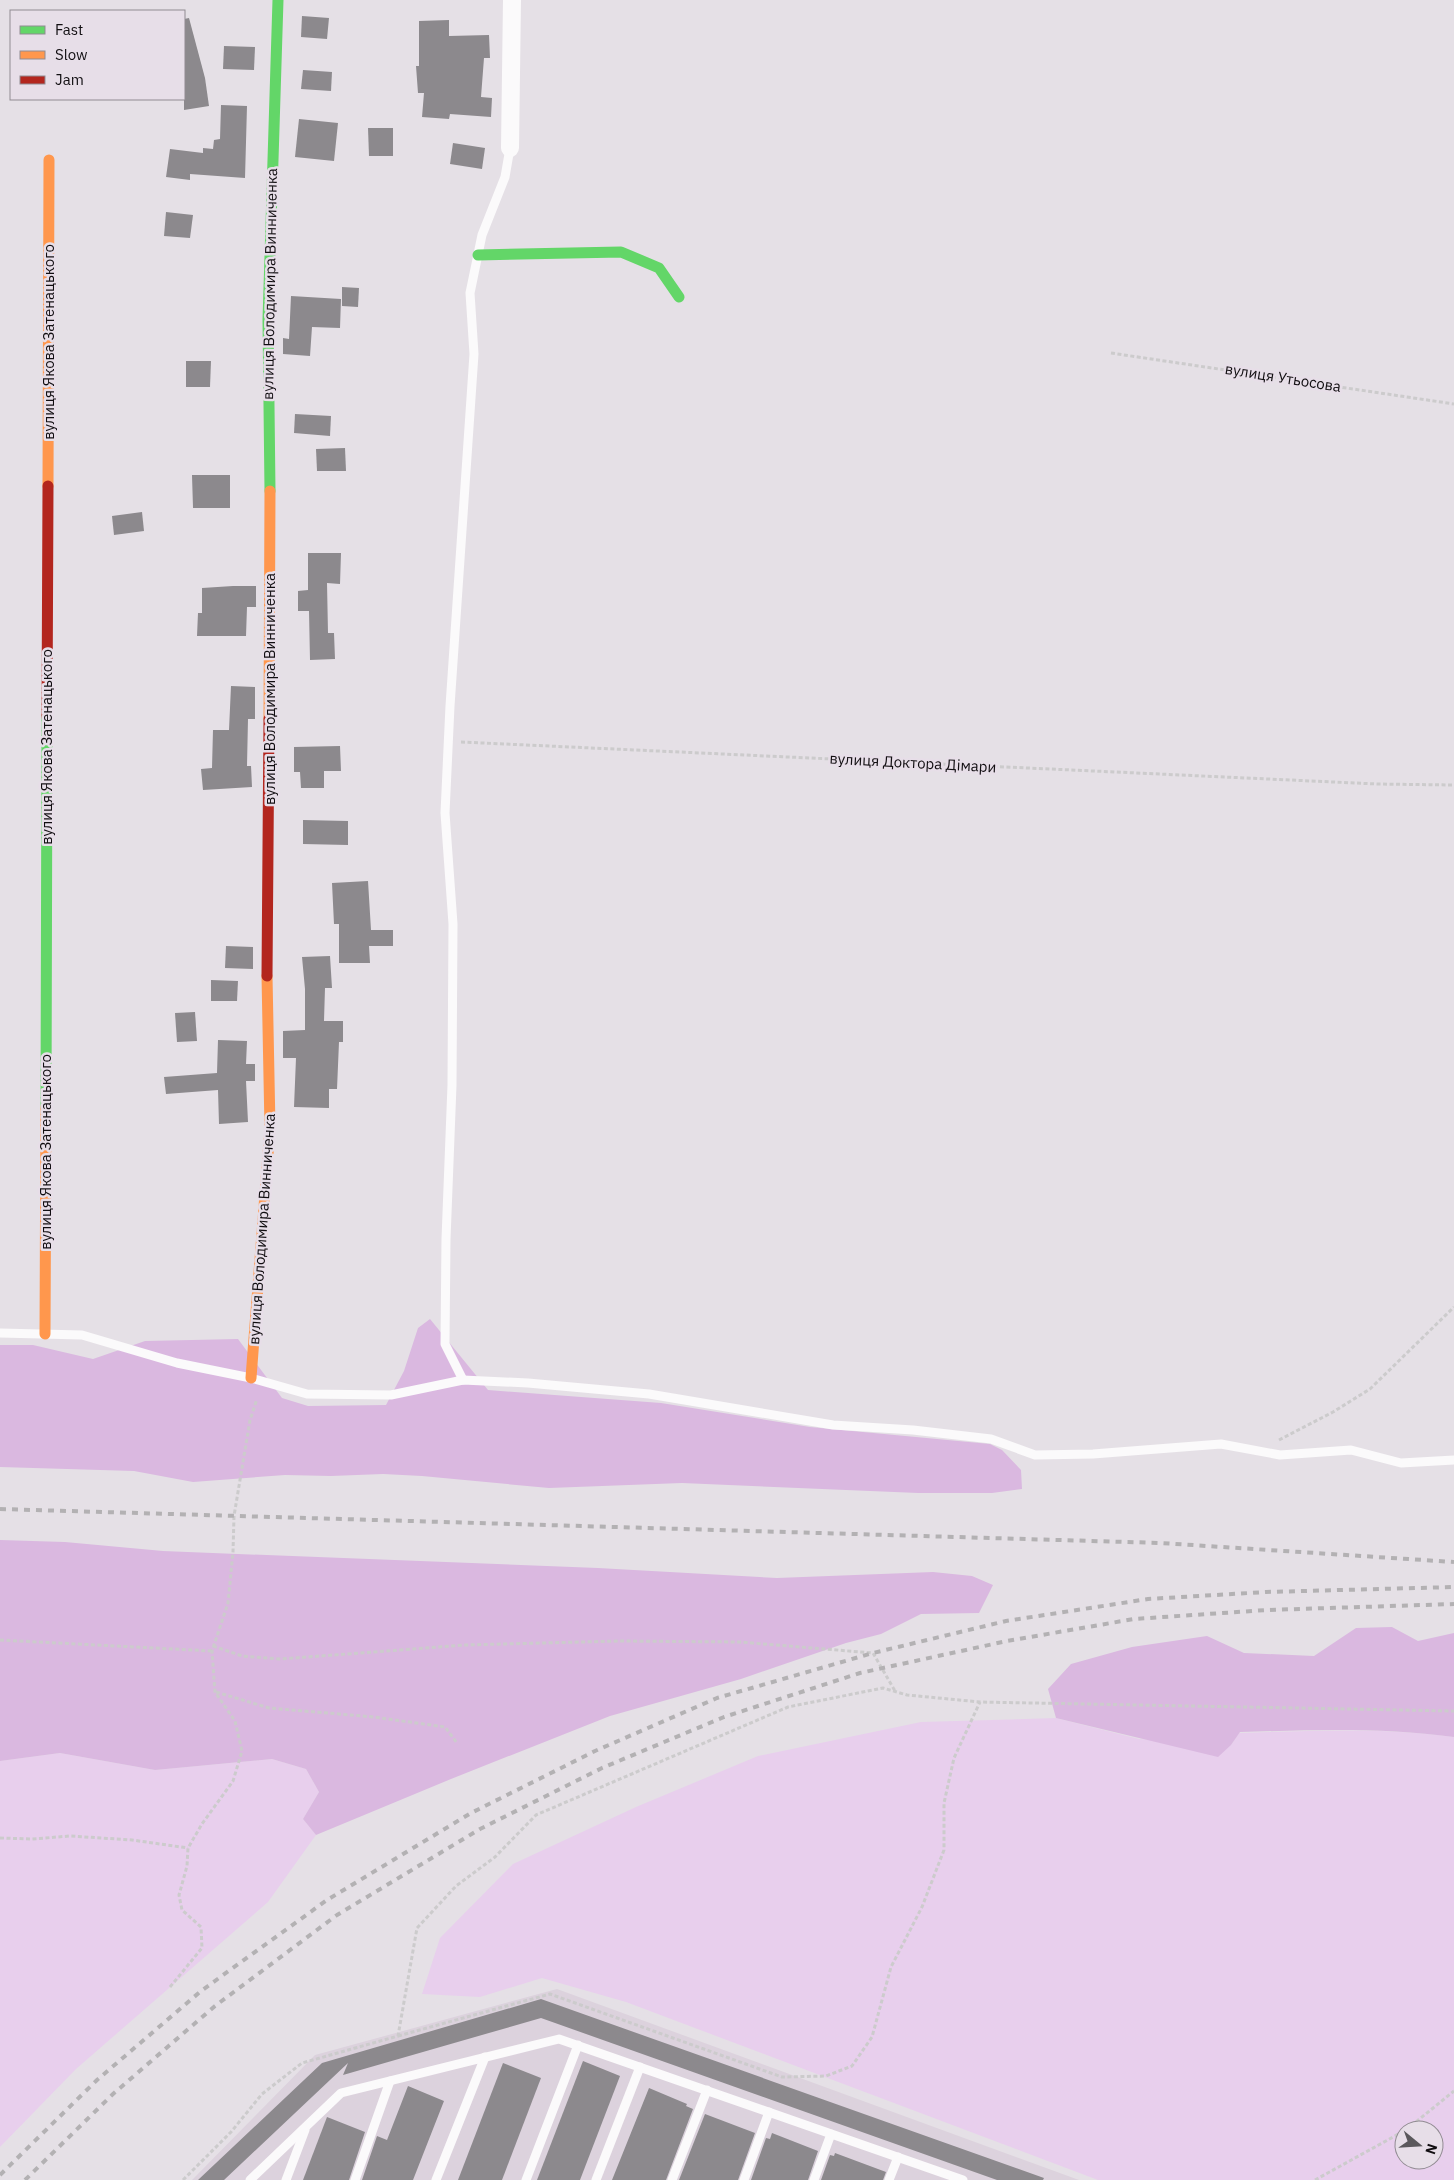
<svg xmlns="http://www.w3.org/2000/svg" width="1454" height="2180" viewBox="0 0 1454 2180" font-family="'IBM Plex Sans',sans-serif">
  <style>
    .built { fill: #dcd2dd }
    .green { fill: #e8cfed; fill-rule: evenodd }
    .forest { fill: #dab8e0 }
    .building { fill: #8c898d }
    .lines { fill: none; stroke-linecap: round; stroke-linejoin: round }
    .path { stroke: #cccbcc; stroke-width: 3; stroke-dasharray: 4 2.5; stroke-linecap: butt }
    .lane { stroke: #fbfafb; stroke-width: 9 }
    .street { stroke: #fbfafb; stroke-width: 18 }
    .fast { stroke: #63d668; stroke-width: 11 }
    .slow { stroke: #ff974d; stroke-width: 11 }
    .jam { stroke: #b3261e; stroke-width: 11 }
    .rail { stroke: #b3b1b3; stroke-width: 4; stroke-dasharray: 6 6; stroke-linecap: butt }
    .labels { text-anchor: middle; stroke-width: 5; stroke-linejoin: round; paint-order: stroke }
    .street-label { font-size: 15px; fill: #110e11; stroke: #e7dee8 }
  </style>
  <rect width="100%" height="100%" fill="#e5e0e6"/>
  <polygon class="built" points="557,1989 1079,2180 192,2180 315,2055"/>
  <g class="green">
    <path d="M 1056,1718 L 1139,1739 L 1231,1745 L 1239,1733 C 1311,1731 1383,1727 1454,1737 L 1454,2180 L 1098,2180 L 626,2002 L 542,1978 L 480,1997 L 422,1994 L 440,1938 L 513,1864 L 636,1807 L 758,1756 L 921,1722 ZM 1404,2130 L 1434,2130 L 1434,2160 L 1404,2160 Z"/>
    <polygon points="60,1753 155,1770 272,1759 306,1769 319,1792 303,1819 316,1835 268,1902 76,2069 0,2147 0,1761"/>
  </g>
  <g class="forest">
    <polygon points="430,1319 488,1390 661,1403 810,1427 990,1444 1002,1450 1021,1470 1022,1489 992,1493 918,1493 682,1483 549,1488 422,1476 383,1474 331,1476 285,1475 193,1482 134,1471 0,1467 0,1345 33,1345 93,1359 145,1341 238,1339 282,1398 308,1406 386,1405 404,1371 418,1328"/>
    <polygon points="0,1540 65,1542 163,1551 598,1568 777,1578 933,1572 972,1576 993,1585 979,1613 921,1614 881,1634 846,1643 741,1679 610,1716 451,1779 316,1835 303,1819 319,1792 306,1769 272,1759 155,1770 60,1753 0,1761"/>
    <path d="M 1392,1627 L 1418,1641 L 1454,1633 L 1454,1737 C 1383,1727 1311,1730 1240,1732 L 1231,1745 L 1218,1757 L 1056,1718 L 1048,1689 L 1071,1664 L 1132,1647 L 1207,1636 L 1244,1653 L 1314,1656 L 1356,1628 Z"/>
  </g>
  <g class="building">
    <polygon points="302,16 329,18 327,39 301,37"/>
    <polygon points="189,18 205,78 209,106 184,110 184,19"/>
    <polygon points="449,20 449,36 489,35 490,58 484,58 481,97 492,98 491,117 450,114 449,119 422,117 424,93 418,93 416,66 419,66 419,21"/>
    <polygon points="224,46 255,47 254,70 223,69"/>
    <polygon points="303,70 332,72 331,91 301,89"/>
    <polygon points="221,105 247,106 245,178 190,174 190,180 166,177 170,149 203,153 203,148 213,149 214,140 220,139"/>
    <polygon points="299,119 338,123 334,161 295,157"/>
    <polygon points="368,128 393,128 393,156 369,156"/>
    <polygon points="453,143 485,148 482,169 450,164"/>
    <polygon points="166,212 193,215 190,238 164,236"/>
    <polygon points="342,287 359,288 358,307 342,306"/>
    <polygon points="291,296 341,299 340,328 312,327 310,356 283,354 283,338 289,339"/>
    <polygon points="186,361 211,361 210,387 186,387"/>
    <polygon points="295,414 331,416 330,436 294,433"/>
    <polygon points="345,448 346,471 317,471 316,449"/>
    <polygon points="192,475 230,475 230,508 193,508"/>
    <polygon points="142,512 144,531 114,535 112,516"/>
    <polygon points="308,553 341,553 340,584 327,583 328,633 334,633 335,659 310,660 309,611 298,611 298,591 308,590"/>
    <polygon points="233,586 256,586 256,607 247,607 246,636 197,636 198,613 202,613 202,588"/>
    <polygon points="231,686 255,687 255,719 248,719 247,766 251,766 252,787 203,790 201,769 212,768 213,730 229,730"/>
    <polygon points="340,746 341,771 324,771 324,788 301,788 300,772 294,772 294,747"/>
    <polygon points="303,820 348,821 348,845 303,844"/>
    <polygon points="368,881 371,930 393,930 393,946 369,946 370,963 339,963 339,924 334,924 332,883"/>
    <polygon points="226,946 253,947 253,969 225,968"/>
    <polygon points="330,956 332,988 325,988 324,1021 343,1021 343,1042 339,1042 337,1089 329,1089 329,1108 294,1107 296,1058 283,1058 283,1031 305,1030 305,989 302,957"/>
    <polygon points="211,980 238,981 237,1001 211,1001"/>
    <polygon points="195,1012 197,1041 177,1042 175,1013"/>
    <polygon points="218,1040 247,1041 246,1064 255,1064 255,1081 246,1081 248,1122 219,1124 218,1090 166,1094 164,1077 217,1073"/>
    <polygon points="541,1999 1044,2178 1043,2180 997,2180 541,2018 343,2075 348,2063 224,2180 198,2180 322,2063"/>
    <polygon points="583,2061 620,2076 580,2180 537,2180"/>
    <polygon points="503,2063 541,2078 502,2180 458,2180"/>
    <polygon points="408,2086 444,2101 413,2180 362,2180 377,2136 387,2140"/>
    <polygon points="649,2088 687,2104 686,2106 693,2109 666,2180 612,2180"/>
    <polygon points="705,2114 755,2133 738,2180 679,2180"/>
    <polygon points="327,2117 365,2132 349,2180 303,2180"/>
    <polygon points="772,2133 818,2151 808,2180 751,2180 766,2138 770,2139"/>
    <polygon points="835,2153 886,2172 883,2180 821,2180 830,2155 834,2156"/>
  </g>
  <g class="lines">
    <g class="path">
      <polyline points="1111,353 1454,404"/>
      <polyline points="461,742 1377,784 1454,785"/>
      <polyline points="1279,1440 1333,1412 1370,1389 1454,1307"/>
      <polyline points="0,1640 212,1651"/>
      <polyline points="213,1646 242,1656 281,1659 465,1645 620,1641 740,1642 873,1653 895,1691"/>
      <polyline points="216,1692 269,1708 374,1717 445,1727 457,1743"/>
      <polyline points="0,1838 32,1839 70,1836 132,1840 188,1848"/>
      <polyline points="170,1987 202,1948 201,1927 182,1910 179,1895 187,1866 188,1848 202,1824 233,1781 242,1751 235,1721 215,1692 212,1651 228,1603 233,1552 234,1516 250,1420 257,1399"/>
      <polyline points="398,2036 550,1994 782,2077 826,2076 852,2066 872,2037 891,1967 922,1907 944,1850 944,1803 954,1758 980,1702"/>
      <polyline points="1406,2130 1454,2091"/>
      <polyline points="183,2180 231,2132 262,2094 302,2063 398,2036 417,1928 456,1886 495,1857 536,1815 788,1707 883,1688 907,1695 980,1702 1454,1711"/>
      <polyline points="1315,2180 1404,2131"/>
    </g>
    <g class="lane">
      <polyline points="0,1333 82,1335 177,1363 251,1378 307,1394 391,1395 463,1380 528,1383 649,1394 833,1425 913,1430 991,1439 1035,1455 1093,1454 1221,1444 1280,1455 1351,1450 1401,1463 1454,1460"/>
      <polyline points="463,1380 445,1344 446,1239 452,1085 453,924 445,813 450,706 474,354 470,293 482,235 505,177 510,148"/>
      <polyline points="250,2180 341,2093 559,2039 963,2180"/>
      <polyline points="286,2180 305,2130"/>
      <polyline points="355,2180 390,2081"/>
      <polyline points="436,2180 485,2057"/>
      <polyline points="526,2180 578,2045"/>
      <polyline points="596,2180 640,2067"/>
      <polyline points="672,2180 707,2090"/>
      <polyline points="744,2180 769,2112"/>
      <polyline points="814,2180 831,2134"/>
      <polyline points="889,2180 898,2157"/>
    </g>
    <polyline class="street" points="510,148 512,0"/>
    <g class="fast">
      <polyline points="478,255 621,252 659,268 679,297"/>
      <polyline points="270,491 268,320 278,0"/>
      <polyline points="46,1107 47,717"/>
    </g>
    <g class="slow">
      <polyline points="48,486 49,160"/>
      <polyline points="269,719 270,491"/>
      <polyline points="45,1334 46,1107"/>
      <polyline points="251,1378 270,1128 267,976"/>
    </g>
    <g class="jam">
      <polyline points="47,717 48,486"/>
      <polyline points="267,976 269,719"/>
    </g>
    <g class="rail">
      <polyline points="0,1509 1161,1543 1454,1562"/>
      <polyline points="0,2175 97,2080 201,1991 327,1900 471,1813 595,1751 717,1698 873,1653 1006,1621 1148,1599 1266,1592 1454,1587"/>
      <polyline points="25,2180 113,2094 215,2006 337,1915 480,1829 602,1768 724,1717 860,1673 1007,1641 1134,1619 1267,1610 1454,1604"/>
    </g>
  </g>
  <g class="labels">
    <g class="street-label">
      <text transform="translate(270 284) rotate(-89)" y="5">вулиця Володимира Винниченка</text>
      <text transform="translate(49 342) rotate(-90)" y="5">вулиця Якова Затенацького</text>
      <text transform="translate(1283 378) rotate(9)" y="5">вулиця Утьосова</text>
      <text transform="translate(270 689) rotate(-90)" y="5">вулиця Володимира Винниченка</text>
      <text transform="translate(47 747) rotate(-90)" y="5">вулиця Якова Затенацького</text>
      <text transform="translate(913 763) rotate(3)" y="5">вулиця Доктора Дімари</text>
      <text transform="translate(46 1152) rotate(-90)" y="5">вулиця Якова Затенацького</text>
      <text transform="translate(262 1229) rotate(-86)" y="5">вулиця Володимира Винниченка</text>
    </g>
  </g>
  <rect x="10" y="10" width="175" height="90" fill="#e7dee8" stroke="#918b92"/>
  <rect x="20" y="26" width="25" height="8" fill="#63d668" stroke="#918b92"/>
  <text x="55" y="35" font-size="15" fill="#110e11">Fast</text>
  <rect x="20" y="51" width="25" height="8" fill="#ff974d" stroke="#918b92"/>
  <text x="55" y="60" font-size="15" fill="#110e11">Slow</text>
  <rect x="20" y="76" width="25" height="8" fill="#b3261e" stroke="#918b92"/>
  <text x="55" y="85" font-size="15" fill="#110e11">Jam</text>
  <g transform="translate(1419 2145) rotate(108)"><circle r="24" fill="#e7dee8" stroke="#918b92"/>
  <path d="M0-4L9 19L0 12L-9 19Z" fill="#5b585c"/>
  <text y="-8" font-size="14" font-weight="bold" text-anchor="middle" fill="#110e11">N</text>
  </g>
</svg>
